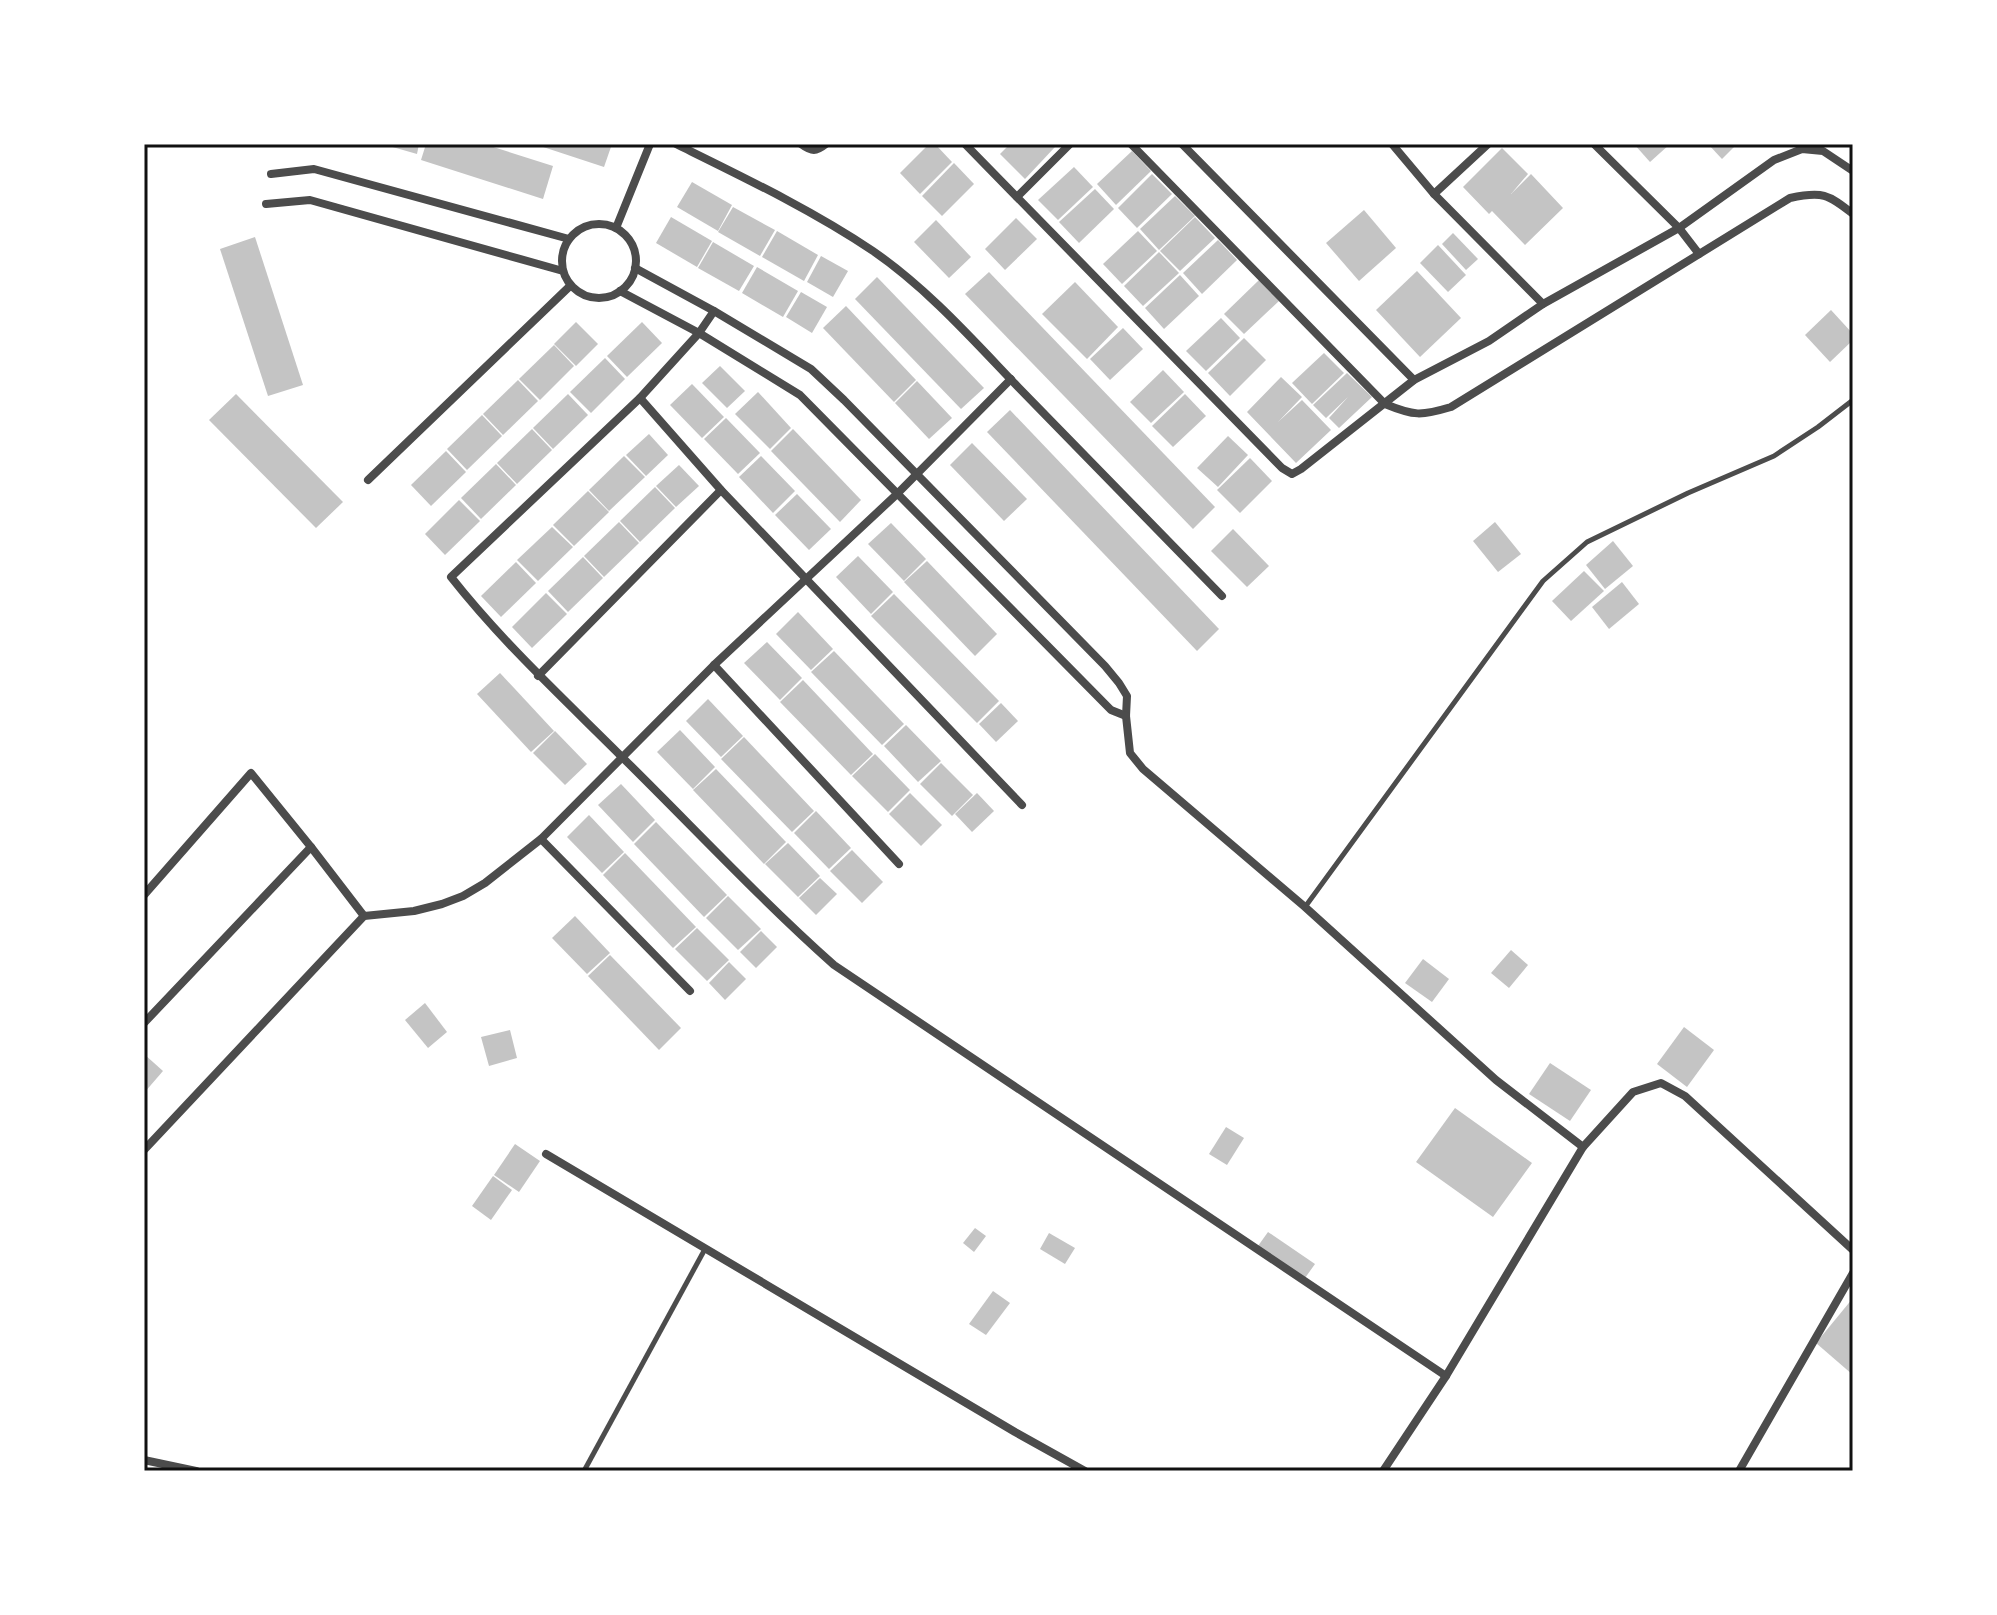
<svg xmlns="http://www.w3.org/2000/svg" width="1997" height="1615" viewBox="0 0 1997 1615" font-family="Lato,sans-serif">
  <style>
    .building { fill: #c4c4c4 }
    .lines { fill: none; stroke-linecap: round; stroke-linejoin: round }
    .service { stroke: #4c4c4c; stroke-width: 5 }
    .minor { stroke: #4c4c4c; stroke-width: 8 }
    .neatline { fill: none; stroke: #111; stroke-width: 3 }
  </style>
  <rect width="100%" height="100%" fill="#fff"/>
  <g class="building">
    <polygon points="382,144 419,144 417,154"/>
    <polygon points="426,144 484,144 553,166 543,199 421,160"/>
    <polygon points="534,144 612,144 604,167"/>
    <polygon points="929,144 935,144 952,162 920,194 900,173"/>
    <polygon points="1010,144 1052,144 1055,147 1025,179 1000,154"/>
    <polygon points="1634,144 1670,144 1650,162"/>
    <polygon points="1708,144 1737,144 1722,159"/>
    <polygon points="1502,148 1528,174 1511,194 1531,174 1563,208 1525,245 1492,211 1489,214 1463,187"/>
    <polygon points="1132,151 1151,171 1116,205 1097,184"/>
    <polygon points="954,163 974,184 942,216 922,196"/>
    <polygon points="1074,167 1093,187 1058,220 1038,200"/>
    <polygon points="1152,174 1172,194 1137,228 1118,208"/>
    <polygon points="692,182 732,205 718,231 677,207"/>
    <polygon points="1095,189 1114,209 1079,243 1059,222"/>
    <polygon points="1175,196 1195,216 1159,250 1140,229"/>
    <polygon points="733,207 775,230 760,256 718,232"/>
    <polygon points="1364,210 1396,248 1359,281 1326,243"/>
    <polygon points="671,217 712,241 697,267 656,243"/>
    <polygon points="1195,217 1215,238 1180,271 1160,251"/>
    <polygon points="1016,218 1037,239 1005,270 985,249"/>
    <polygon points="936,220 971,257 949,278 914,242"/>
    <polygon points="777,231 818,255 804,281 762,257"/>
    <polygon points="1138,231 1157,251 1122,284 1103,264"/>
    <polygon points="1453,233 1478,259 1466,270 1442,244"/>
    <polygon points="255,237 303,385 268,396 220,249"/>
    <polygon points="1218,240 1237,260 1202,294 1183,273"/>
    <polygon points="713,242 754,266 739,291 698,268"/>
    <polygon points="1438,245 1466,275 1448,292 1420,263"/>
    <polygon points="1159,252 1179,273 1143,306 1124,286"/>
    <polygon points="821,256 848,271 833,297 807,282"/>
    <polygon points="757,267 798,291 783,317 742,293"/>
    <polygon points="1417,271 1461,318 1420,357 1376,310"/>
    <polygon points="989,272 1215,507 1193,529 965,294"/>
    <polygon points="1180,275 1199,296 1164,329 1145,308"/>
    <polygon points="877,277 984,388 961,409 855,299"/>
    <polygon points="1259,280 1279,301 1244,334 1224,314"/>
    <polygon points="1075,282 1118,327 1087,359 1042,314"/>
    <polygon points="801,292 827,307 812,333 786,317"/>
    <polygon points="846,306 916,380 894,402 823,328"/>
    <polygon points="1831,310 1853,334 1853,340 1830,362 1805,335"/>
    <polygon points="1221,318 1240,338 1206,371 1186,351"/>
    <polygon points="576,322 598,344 576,366 554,344"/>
    <polygon points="642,322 662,343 627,377 607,356"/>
    <polygon points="1123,328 1143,349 1110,380 1090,359"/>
    <polygon points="1244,338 1266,360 1230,396 1208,373"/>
    <polygon points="554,345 574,366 540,400 519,379"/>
    <polygon points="1324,353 1344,373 1312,404 1292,383"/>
    <polygon points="605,358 625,379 591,413 570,392"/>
    <polygon points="720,366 745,391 727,408 702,383"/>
    <polygon points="1163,370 1184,392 1151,423 1130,402"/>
    <polygon points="1347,373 1372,397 1339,428 1329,418 1348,397 1326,418 1313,405"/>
    <polygon points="1281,377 1302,397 1278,422 1302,400 1331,430 1296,463 1247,412"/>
    <polygon points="518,380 538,401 503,435 483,414"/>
    <polygon points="917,381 952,418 929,439 895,403"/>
    <polygon points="692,384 724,417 702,438 670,405"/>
    <polygon points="758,392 791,428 770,449 735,414"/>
    <polygon points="236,394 343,502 316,528 209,420"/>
    <polygon points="568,394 588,415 553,449 533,428"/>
    <polygon points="1185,394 1206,416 1173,447 1152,426"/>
    <polygon points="1010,410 1219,629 1197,651 987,432"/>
    <polygon points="482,415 502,436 467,470 447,449"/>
    <polygon points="726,418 760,453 738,474 704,439"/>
    <polygon points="532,429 552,450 517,484 497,463"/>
    <polygon points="793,429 861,500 840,522 771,451"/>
    <polygon points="649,434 668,455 646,476 626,455"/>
    <polygon points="1228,436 1248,455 1218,487 1197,468"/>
    <polygon points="972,443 1027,499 1004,521 950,465"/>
    <polygon points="446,451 466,472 431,506 411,485"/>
    <polygon points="624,456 645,477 609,511 589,490"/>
    <polygon points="761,456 795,491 773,513 739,477"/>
    <polygon points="1250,458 1272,481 1240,513 1217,490"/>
    <polygon points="496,464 516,485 481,519 461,498"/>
    <polygon points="679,465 699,486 676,507 656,486"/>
    <polygon points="655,487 675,508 640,542 620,521"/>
    <polygon points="588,491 609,512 574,546 553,525"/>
    <polygon points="797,494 831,529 809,550 775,515"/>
    <polygon points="459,500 480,521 445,555 425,534"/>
    <polygon points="619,522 639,543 604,577 584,556"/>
    <polygon points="1495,522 1521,554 1498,572 1473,541"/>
    <polygon points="891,523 926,559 904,581 868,544"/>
    <polygon points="552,527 573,547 538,581 517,560"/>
    <polygon points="1233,529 1269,566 1247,587 1211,551"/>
    <polygon points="1613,541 1633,566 1605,589 1586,565"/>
    <polygon points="858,556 893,592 871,614 836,577"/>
    <polygon points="583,557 603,578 568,612 548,591"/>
    <polygon points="927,561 997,634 975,656 904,582"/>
    <polygon points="516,562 536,583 501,617 481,596"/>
    <polygon points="1584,571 1604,591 1571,621 1552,601"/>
    <polygon points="1622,582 1639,604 1609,629 1592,607"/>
    <polygon points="546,593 567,614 532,648 512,627"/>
    <polygon points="894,594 999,701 977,723 871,616"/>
    <polygon points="798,612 833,649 811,670 776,634"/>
    <polygon points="767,642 802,678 780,700 744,663"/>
    <polygon points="834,651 904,724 882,745 811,672"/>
    <polygon points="500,673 554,731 531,752 477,694"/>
    <polygon points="803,680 873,754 851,775 780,702"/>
    <polygon points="708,699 743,736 721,757 686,721"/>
    <polygon points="1001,703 1018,721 996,742 979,724"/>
    <polygon points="906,725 941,761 918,782 884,746"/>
    <polygon points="680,730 715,767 693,789 657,752"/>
    <polygon points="555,731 587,764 565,785 533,753"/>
    <polygon points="744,737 814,811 792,832 721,759"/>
    <polygon points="875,754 910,790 888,812 852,776"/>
    <polygon points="941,763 973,795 952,816 920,784"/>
    <polygon points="716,769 786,842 764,864 693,790"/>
    <polygon points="621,784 655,820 633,842 598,805"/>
    <polygon points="910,793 942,825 921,846 889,814"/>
    <polygon points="977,793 994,811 972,832 955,814"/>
    <polygon points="816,811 851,848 829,869 794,833"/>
    <polygon points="589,815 624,852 602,873 567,837"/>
    <polygon points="656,822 727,895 704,917 634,844"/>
    <polygon points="788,843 820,876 798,897 765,864"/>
    <polygon points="852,850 883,882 862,903 830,871"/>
    <polygon points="625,853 696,927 673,948 603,875"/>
    <polygon points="820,878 837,894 816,915 799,898"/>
    <polygon points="728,896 761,929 738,950 706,918"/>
    <polygon points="575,916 610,953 587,974 552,938"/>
    <polygon points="697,928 729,960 707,981 675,949"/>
    <polygon points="761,931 777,947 756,968 740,952"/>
    <polygon points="1511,950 1528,965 1509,988 1491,973"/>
    <polygon points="610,955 681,1028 659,1050 588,976"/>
    <polygon points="1423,959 1449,979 1432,1002 1405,983"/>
    <polygon points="729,962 746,979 725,1000 709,983"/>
    <polygon points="425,1003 447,1032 428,1048 405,1020"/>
    <polygon points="1684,1027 1714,1050 1687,1087 1657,1064"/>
    <polygon points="510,1030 517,1058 489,1066 481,1037"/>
    <polygon points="144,1054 163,1071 144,1093"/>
    <polygon points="1550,1063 1591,1090 1570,1121 1529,1094"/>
    <polygon points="1455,1108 1532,1163 1493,1217 1416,1162"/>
    <polygon points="1226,1127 1244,1138 1227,1165 1209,1154"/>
    <polygon points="515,1144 540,1161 519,1192 494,1175"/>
    <polygon points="493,1176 512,1190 491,1220 472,1206"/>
    <polygon points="975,1228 986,1236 974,1252 963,1243"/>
    <polygon points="1268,1232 1315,1264 1305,1278 1258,1246"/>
    <polygon points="1049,1233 1075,1248 1065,1264 1040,1249"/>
    <polygon points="993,1291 1010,1303 986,1335 969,1324"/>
    <polygon points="1853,1298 1853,1375 1816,1343"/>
  </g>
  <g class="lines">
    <g class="service">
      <polyline points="1305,907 1543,581 1587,542 1688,493 1774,456 1818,427 1853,400"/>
      <polyline points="584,1471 705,1249"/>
    </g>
    <g class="minor">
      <path d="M 676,144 C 743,177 812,210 873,251 C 928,289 973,340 1019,388 C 1087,457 1154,527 1222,596"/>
      <path d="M 801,144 C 812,152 816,152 826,144"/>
      <polyline points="965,144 1282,468 1292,474 1301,469 1414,380 1489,341 1543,304 1679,228 1774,160 1802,149 1823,151 1853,171"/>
      <path d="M 1131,144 L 1385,404 C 1414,416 1421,416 1451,407 L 1790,198 C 1822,191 1828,194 1853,214"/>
      <polyline points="1182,144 1414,380"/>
      <polyline points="1392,144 1434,194 1543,304"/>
      <polyline points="1594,144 1679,228 1699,254"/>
      <polyline points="271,174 314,169 569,239"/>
      <polyline points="1434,194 1488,144"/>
      <polyline points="1017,197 1070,144"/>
      <polyline points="266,204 310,200 563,271"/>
      <circle cx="599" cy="261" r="37"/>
      <polyline points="616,228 650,144"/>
      <polyline points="635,268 714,311 811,369 844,400 1105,666 1119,683 1127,696 1126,716 1130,753 1143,769 1305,907 1496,1080 1583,1147"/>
      <polyline points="620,291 699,333 800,395 1111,710 1126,716"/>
      <path d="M 714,311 L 699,333 L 640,398 L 451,577 C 503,643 565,700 624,759 C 694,828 761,900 834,965 L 1446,1376"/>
      <polyline points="640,398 721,490 1022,805"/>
      <polyline points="368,480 570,286"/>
      <polyline points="714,665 899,864"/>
      <polyline points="538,676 721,490"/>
      <polyline points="541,839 690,991"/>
      <polyline points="144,895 251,773 311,847 364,916"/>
      <polyline points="144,1023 311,847"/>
      <polyline points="144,1150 364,916 414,911 442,904 463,896 485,883 541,839 714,665 897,494 1011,379"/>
      <polyline points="546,1154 1015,1432 1085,1471"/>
      <polyline points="144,1460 196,1471"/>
      <polyline points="1383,1471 1446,1376 1583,1147 1633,1092 1661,1083 1685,1096 1853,1250"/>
      <polyline points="1739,1471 1853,1273"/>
    </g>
  </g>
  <rect width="1997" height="1615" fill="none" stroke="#ffffff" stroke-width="292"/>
  <rect x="146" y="146" width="1705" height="1323" class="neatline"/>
</svg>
